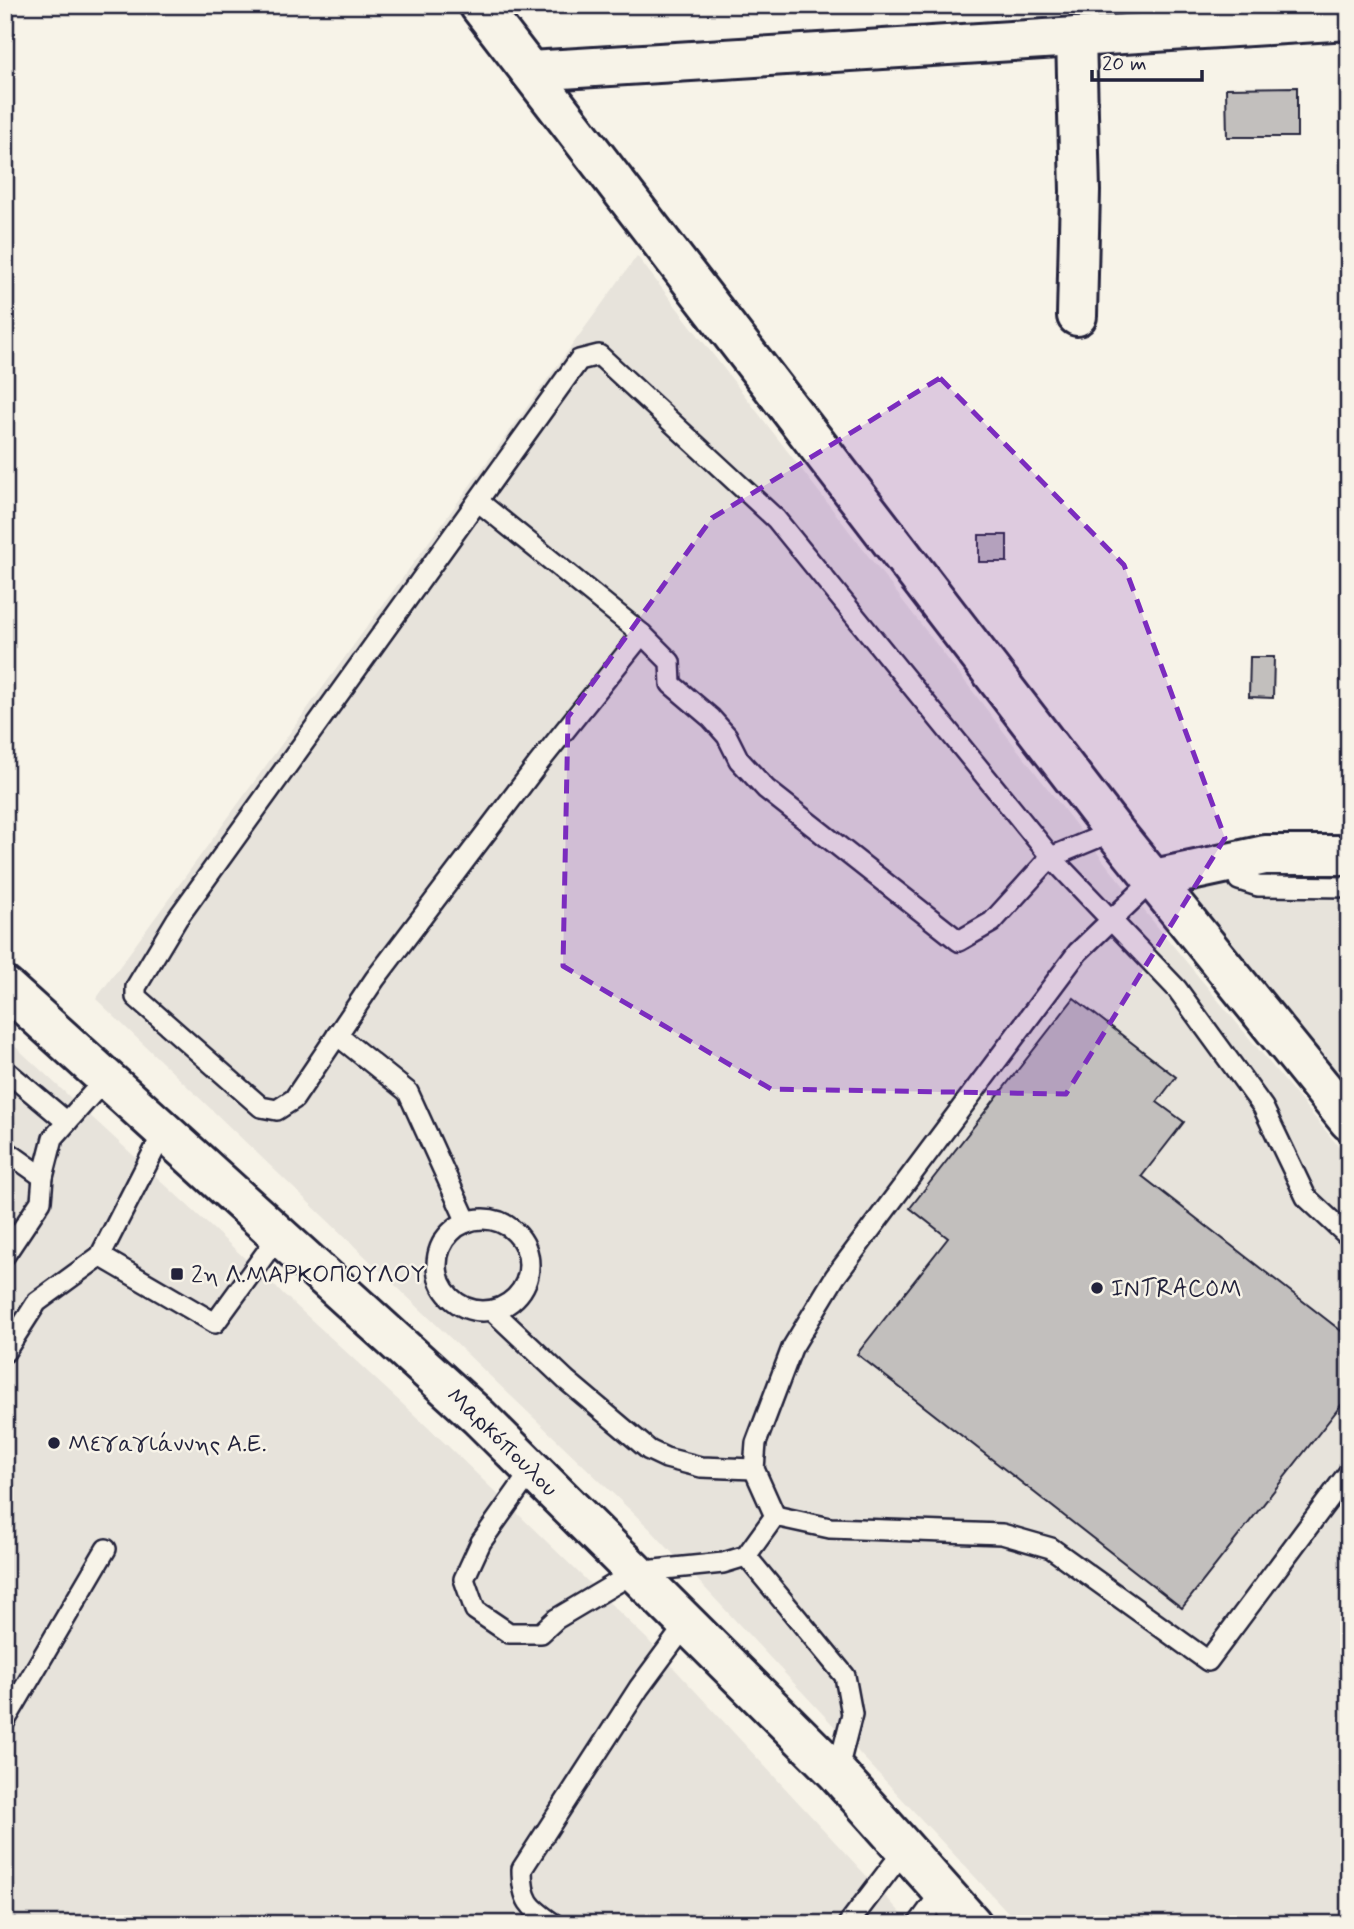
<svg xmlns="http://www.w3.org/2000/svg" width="1354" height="1929" viewBox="0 0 1354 1929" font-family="Mynerve,sans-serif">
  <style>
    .built { fill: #e7e3db }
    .building { fill: #c2bfbd; stroke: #22223b; stroke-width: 2 }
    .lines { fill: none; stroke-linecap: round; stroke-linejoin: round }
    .lane-casing { stroke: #22223b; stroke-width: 24 }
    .street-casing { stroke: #22223b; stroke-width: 44 }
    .secondary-casing { stroke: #22223b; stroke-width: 44 }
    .lane { stroke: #f7f3e8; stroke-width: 19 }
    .street { stroke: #f7f3e8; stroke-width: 38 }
    .secondary { stroke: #f7f3e8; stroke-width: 38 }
    .marked { fill: #7b2cbf; fill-opacity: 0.2; stroke: #7b2cbf; stroke-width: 5; stroke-dasharray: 14 9; stroke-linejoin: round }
    .poi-dot { fill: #22223b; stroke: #f7f3e8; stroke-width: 2.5 }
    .labels { text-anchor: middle; stroke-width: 5; stroke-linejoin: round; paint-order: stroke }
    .poi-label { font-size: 24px; fill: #22223b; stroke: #f7f3e8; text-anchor: start }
    .street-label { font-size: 24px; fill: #22223b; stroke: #f7f3e8 }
  </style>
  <rect width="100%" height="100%" fill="#f7f3e8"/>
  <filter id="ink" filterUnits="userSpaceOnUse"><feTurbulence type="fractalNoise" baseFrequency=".0143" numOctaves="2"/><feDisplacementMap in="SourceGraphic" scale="14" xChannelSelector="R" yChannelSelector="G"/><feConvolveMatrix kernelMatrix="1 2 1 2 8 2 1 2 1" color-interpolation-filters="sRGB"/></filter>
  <g filter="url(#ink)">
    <g class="built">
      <polygon points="637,256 1109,868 1349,1159 1349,1924 1019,1924 649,1528 96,999"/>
      <polygon points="1349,861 1349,1092 1182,891 1214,873"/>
      <polygon points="5,1037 448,1446 647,1639 911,1924 5,1924"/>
    </g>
    <g class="building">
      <polygon points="1297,87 1297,137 1227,137 1226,88"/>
      <rect x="979" y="535" width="28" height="27"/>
      <polygon points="1250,657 1274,657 1273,698 1249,697"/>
      <polygon points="1074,998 1176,1077 1157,1102 1184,1122 1142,1176 1349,1337 1349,1395 1182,1608 857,1354 948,1238 910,1208"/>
    </g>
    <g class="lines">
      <g class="lane-casing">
        <g id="lane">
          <polyline points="479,502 642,634 670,662 671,684 711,718 727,736 739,760 766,789 959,941 992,922 1051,857 1114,831"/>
          <polyline points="642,634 538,764 375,979 294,1099 277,1110 261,1107 136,997 136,987 177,919 579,360 599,355 776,519 1051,857 1177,989 1263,1107 1306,1197 1349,1237"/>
          <polyline points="1234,862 1239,880 1258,886 1349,887"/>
          <polyline points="337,1035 408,1092 467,1222"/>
          <polyline points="5,1070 67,1122"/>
          <polyline points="5,1150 43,1177"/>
          <circle cx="483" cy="1265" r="46"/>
          <polyline points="5,1255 41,1201 43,1177 53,1138 106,1078"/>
          <polyline points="100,1256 215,1323 279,1235"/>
          <polyline points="493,1311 566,1380 649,1450 666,1458 701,1467 754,1469"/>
          <polyline points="5,1352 37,1302 100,1256 164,1131"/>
          <polyline points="532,1470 481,1542 464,1579 475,1610 509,1633 541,1633 556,1619 635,1572 723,1563 746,1556 775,1516"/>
          <polyline points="775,1516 754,1469 756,1443 792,1348 835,1277 1078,952 1154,879"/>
          <polyline points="775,1516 830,1528 1002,1534 1051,1548 1208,1661 1349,1472"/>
          <polyline points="746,1556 845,1676 852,1714 837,1773"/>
          <polyline points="5,1721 106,1549"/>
          <path d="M 554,1924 C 529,1907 522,1901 522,1869 L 639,1688 L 687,1623"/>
          <polyline points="848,1924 905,1849"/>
          <polyline points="918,1924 942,1891"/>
        </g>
      </g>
      <g class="street-casing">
        <g id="street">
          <polyline points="1076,37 1080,191 1077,316"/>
          <polyline points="530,71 1349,20"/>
          <polyline points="1154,879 1265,855 1349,855"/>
        </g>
      </g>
      <g class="secondary-casing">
        <g id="secondary">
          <polyline points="479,5 1114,831 1349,1121"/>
          <path id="s1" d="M 5,987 L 479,1417 L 837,1773 L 972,1924"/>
        </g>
      </g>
      <use href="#lane" class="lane"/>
      <use href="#street" class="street"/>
      <use href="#secondary" class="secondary"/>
    </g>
  </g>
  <path class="marked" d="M 940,378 L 1124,565 L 1225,838 L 1066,1094 L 771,1089 L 563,966 L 568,717 L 712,518 Z"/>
  <g class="poi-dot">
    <rect x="170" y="1267" width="14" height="14" rx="3.5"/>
    <circle cx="1097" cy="1288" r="7"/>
    <circle cx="54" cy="1443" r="7"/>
  </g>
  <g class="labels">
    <g class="poi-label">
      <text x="191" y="1282">2η Λ.ΜΑΡΚΟΠΟΥΛΟΥ</text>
      <text x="1111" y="1296">INTRACOM</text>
      <text x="68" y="1451">Μεγαγιάννης Α.Ε.</text>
    </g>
    <g class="street-label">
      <text dy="8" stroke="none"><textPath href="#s1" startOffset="674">Μαρκόπουλου</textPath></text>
    </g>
  </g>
  <rect width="1354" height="1929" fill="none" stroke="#f7f3e8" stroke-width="28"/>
  <rect x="14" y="14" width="1326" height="1901" fill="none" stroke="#22223b" stroke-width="2.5" filter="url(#ink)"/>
  <path d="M1092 70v10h110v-10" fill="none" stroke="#22223b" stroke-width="3.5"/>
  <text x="1102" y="70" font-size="21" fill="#22223b" stroke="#f7f3e8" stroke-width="5" paint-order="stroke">20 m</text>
</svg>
